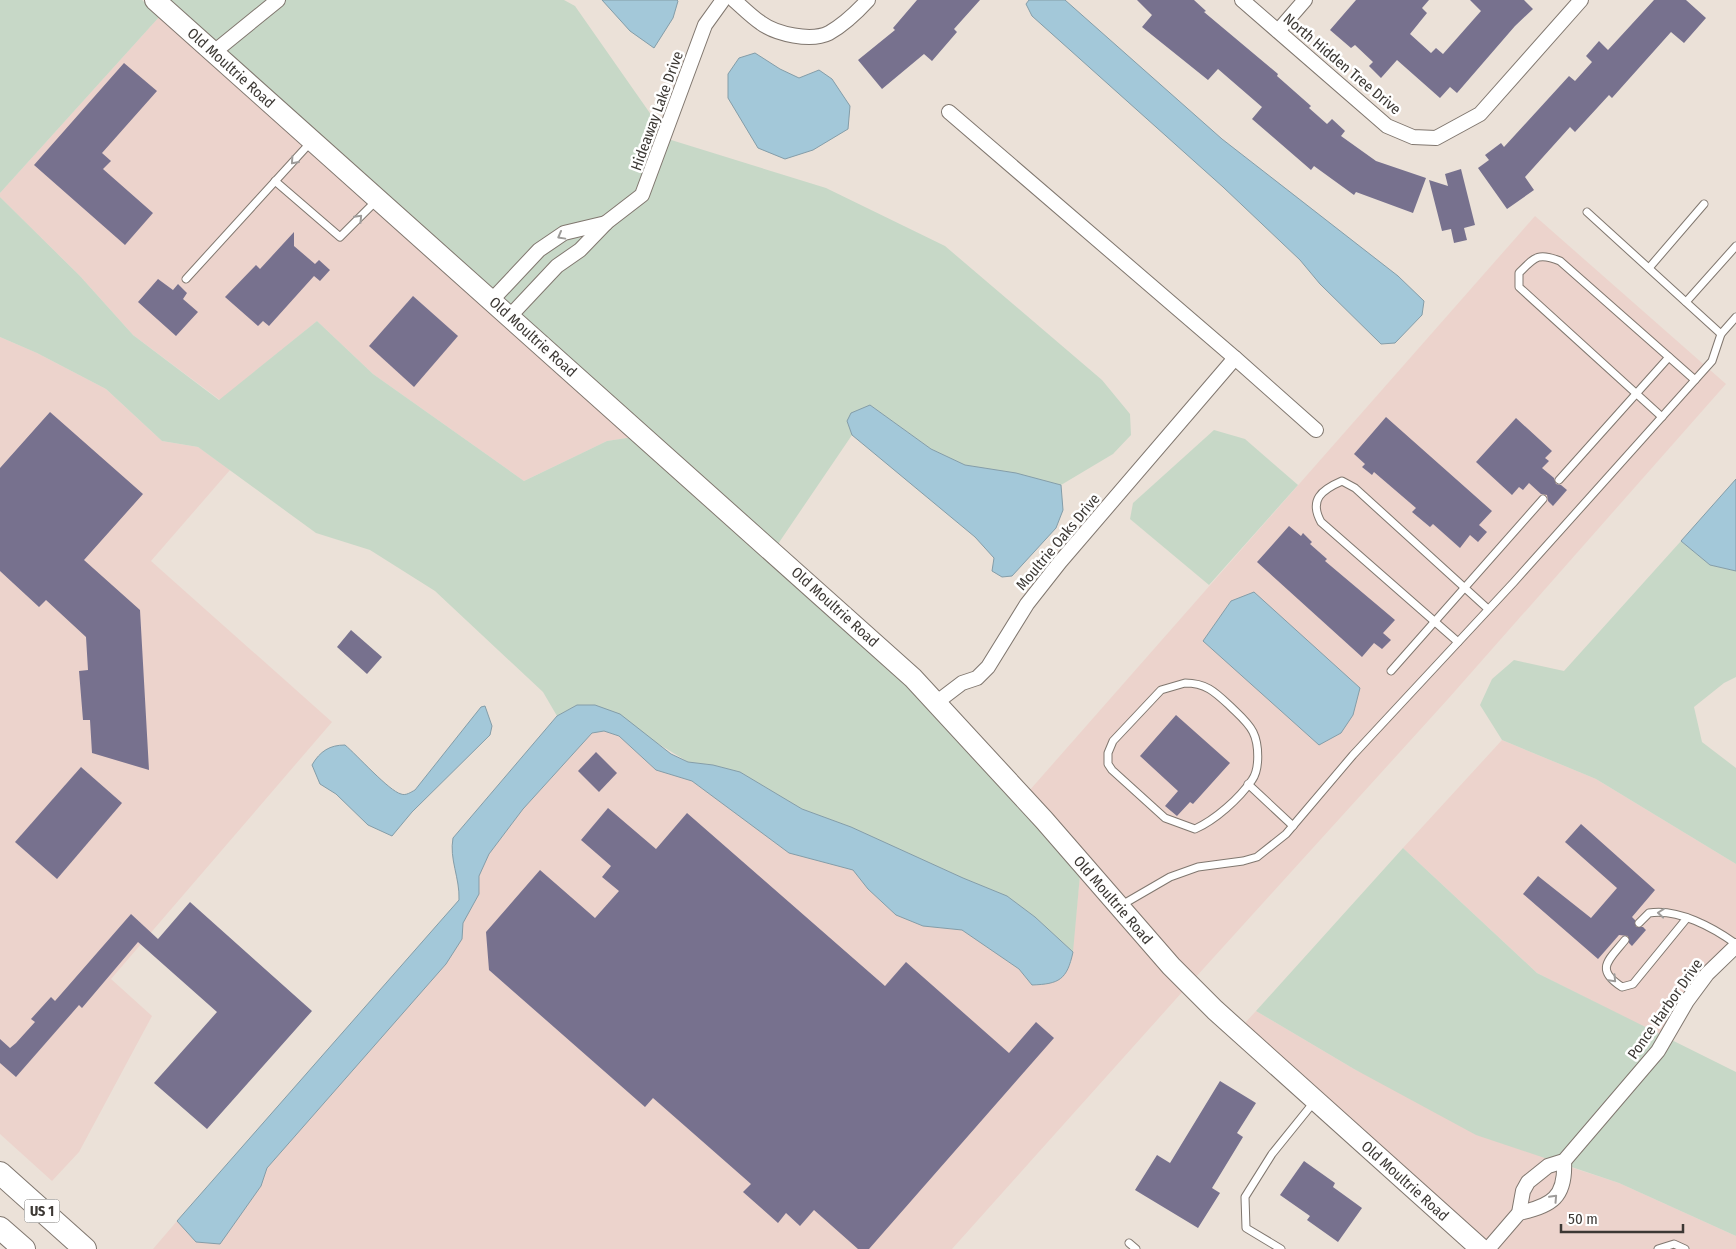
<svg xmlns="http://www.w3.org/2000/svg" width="1736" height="1249" viewBox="0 0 1736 1249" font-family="'Fira Sans Condensed',sans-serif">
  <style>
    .commercial { fill: #ecd3cc }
    .green { fill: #c7d8c7 }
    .water { fill: #a3c8d9; stroke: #849da8 }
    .building { fill: #77718e }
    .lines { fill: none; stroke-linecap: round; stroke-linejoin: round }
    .lane-casing { stroke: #80776f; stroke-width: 9 }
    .street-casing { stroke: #80776f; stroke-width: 16 }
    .secondary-casing { stroke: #80776f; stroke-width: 22 }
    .primary-casing { stroke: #80776f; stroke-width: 24 }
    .lane { stroke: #fff; stroke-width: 7 }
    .street { stroke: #fff; stroke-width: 14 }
    .secondary { stroke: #fff; stroke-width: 20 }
    .primary { stroke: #fff; stroke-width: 22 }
    .oneway { stroke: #9e9c9a }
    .labels { text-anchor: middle; stroke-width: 5; stroke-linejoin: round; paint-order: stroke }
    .shield { fill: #fff; stroke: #767471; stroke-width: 1 }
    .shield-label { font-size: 14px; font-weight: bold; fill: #3c3834 }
    .street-label { font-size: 15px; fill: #3c3834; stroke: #fff }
  </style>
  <rect width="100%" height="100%" fill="#ebe1d8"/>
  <g class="commercial">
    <polygon points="160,16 633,437 607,441 524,481 373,374 317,321 220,400 133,335 80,276 0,197 0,193"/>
    <polygon points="1535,216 1726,384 1448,699 1195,978 1029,791"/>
    <polygon points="0,337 37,353 106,389 162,441 198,447 230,470 151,561 332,722 111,979 152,1016 79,1152 52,1181 0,1134"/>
    <polygon points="604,731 619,736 656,770 692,781 789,853 853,870 868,889 896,915 923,926 962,930 1019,969 1033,985 1071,964 1080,875 1184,990 952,1249 153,1249 177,1221 196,1242 261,1186 267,1168 462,939 463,923 479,894 479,876 489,854 523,809 592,733"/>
    <polygon points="1502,740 1596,779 1736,864 1736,942 1666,1038 1537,973 1403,848"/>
    <polygon points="1256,1011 1354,1069 1558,1163 1619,1183 1736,1236 1736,1249 1492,1249 1244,1024"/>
  </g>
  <g class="green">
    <polygon points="0,0 142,0 160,16 0,193"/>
    <polygon points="168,0 564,0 575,6 668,139 826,188 945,246 1102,380 1130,414 1131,435 1113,454 1061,485 1015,473 965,465 931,449 870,405 847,421 852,435 778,544"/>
    <polygon points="0,197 80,276 133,335 219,400 317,321 373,374 524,481 607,441 633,437 857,636 956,734 1080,875 1073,952 1035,917 1007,896 963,878 851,827 802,809 740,772 713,765 688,762 595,705 577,705 557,716 543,692 435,591 370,550 316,533 198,447 162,441 106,389 37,353 0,337"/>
    <polygon points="1214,430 1245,439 1298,485 1209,585 1130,519 1133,503"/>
    <polygon points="1681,541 1710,565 1736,571 1736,677 1724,683 1694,707 1702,742 1736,768 1736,864 1596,779 1502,740 1480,705 1492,679 1514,660 1564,671"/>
    <polygon points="1403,848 1537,973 1736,1072 1736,1236 1619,1183 1476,1135 1354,1069 1256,1011"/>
  </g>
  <g class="water">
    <polygon points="602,0 677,0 678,1 673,18 654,48 630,31"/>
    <polygon points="1029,0 1065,0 1222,139 1398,276 1424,301 1422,315 1395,343 1381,344 1320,284 1300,260 1223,187 1032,16 1026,4"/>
    <polygon points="755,53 780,69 799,78 819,70 832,79 850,106 848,129 813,150 785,159 758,148 728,98 728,74 739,58"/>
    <polygon points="870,405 931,449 965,465 1016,473 1061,485 1063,510 1056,528 1012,576 1002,577 992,571 994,558 975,537 852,435 847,421 851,413"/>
    <polygon points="1736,479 1736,571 1710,565 1681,541"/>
    <polygon points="1254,592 1360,688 1353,715 1341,733 1319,745 1203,641 1231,601"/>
    <path d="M 577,705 L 595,705 L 620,714 L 671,754 L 688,762 L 713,765 L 740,772 L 802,809 L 851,827 L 963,878 L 1007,896 L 1035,917 L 1073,952 C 1067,980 1059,984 1032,985 L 1019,969 L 962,930 L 923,926 L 896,915 L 868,889 L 853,870 L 789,853 L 692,781 L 656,770 L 619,736 L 604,731 L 592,733 L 523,809 L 489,854 L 479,876 L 479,894 L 463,923 L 462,939 L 446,964 L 267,1168 L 261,1186 L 220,1244 L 196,1242 L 177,1221 L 459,900 C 460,878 449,859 453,838 L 557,716 Z"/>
    <path d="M 485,706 L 492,726 L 490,735 L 412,812 L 392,836 L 368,825 L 336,794 L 320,784 L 312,765 C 320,751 330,745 345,745 C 357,755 389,791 401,794 C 406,796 411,792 415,790 L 473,717 L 481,707 Z"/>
  </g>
  <g class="building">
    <polygon points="917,0 980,0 954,29 957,32 932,61 924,54 882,89 858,60 895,30 893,28"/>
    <polygon points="1137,0 1194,0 1206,11 1204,12 1278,74 1277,76 1311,106 1309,108 1327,124 1332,119 1345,131 1341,136 1376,161 1426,178 1413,213 1356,192 1354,195 1314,166 1311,170 1252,119 1262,107 1218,69 1208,80 1142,27 1152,15"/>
    <polygon points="1356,0 1429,0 1422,8 1427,13 1410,34 1431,53 1436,48 1443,54 1481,11 1470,0 1524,0 1533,9 1515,26 1457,93 1450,87 1440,98 1397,60 1381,78 1369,66 1373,62 1355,45 1351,48 1330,30"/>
    <polygon points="1654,0 1686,0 1706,18 1684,43 1671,32 1612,98 1609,95 1575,132 1570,127 1525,177 1534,190 1507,209 1478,168 1489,160 1485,155 1501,143 1504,147 1569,76 1575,81 1592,62 1586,56 1599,41 1608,50"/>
    <polygon points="124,63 157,91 102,153 111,161 103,169 153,213 125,245 34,165"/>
    <polygon points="1461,169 1475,225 1464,228 1467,240 1454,243 1451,229 1442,231 1429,180 1448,186 1445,174"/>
    <polygon points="294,232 294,246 315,264 319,260 330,270 320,281 314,276 269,326 263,321 258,326 225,297 256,265 260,269"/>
    <polygon points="158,279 173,290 178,284 187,293 183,299 198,312 176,336 138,302"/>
    <polygon points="413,296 458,336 414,387 369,346"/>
    <polygon points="50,412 143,494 84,560 140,610 149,770 92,753 90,720 83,720 79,671 88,670 86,637 46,600 39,607 0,571 0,468"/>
    <polygon points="1386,417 1492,511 1479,525 1487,532 1478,542 1470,535 1460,548 1433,524 1430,527 1412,512 1416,508 1374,472 1372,475 1362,467 1365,464 1354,454"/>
    <polygon points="1516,418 1552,451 1545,458 1549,461 1542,468 1554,478 1556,484 1561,485 1567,490 1553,506 1548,501 1547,495 1541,494 1529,483 1523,490 1519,487 1512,495 1476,462"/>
    <polygon points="1289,526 1301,536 1303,533 1312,542 1310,544 1327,559 1325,561 1395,620 1383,633 1391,640 1382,649 1374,643 1362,657 1257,562"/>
    <polygon points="351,630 382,657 367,674 337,647"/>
    <polygon points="1176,715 1230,763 1193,804 1190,802 1177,816 1165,806 1178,791 1140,756"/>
    <polygon points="596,752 617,773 599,792 578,771"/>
    <polygon points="81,767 122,803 57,879 15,842"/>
    <polygon points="608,808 656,849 687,813 885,986 906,962 1009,1053 1036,1022 1054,1038 869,1249 858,1249 814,1210 800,1226 786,1213 778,1223 743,1192 751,1184 653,1098 645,1107 489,970 486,932 540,870 595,918 619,891 602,877 611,866 581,840"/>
    <polygon points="1581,824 1655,890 1632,917 1635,920 1636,927 1643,927 1646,930 1632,946 1629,943 1628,936 1619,935 1598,959 1523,894 1538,876 1591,918 1617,888 1565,842"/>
    <polygon points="190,902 312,1011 207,1129 154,1083 217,1012 138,942 82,1008 79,1005 16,1077 0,1063 0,1039 10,1048 16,1043 35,1022 31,1019 51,997 55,1001 131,914 158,939"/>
    <polygon points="1220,1081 1256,1103 1237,1133 1243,1137 1212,1188 1220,1193 1198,1228 1135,1190 1157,1155 1170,1163"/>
    <polygon points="1304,1161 1335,1183 1333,1187 1362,1208 1338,1242 1307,1220 1310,1216 1280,1195"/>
  </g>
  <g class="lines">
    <g class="lane-casing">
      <g id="lane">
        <polyline points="275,181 340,237 376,201"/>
        <polyline points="1587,212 1721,334"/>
        <polyline points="1649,268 1704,204"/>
        <polyline points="186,279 310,143"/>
        <polyline points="1686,302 1736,246"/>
        <path d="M 1662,417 L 1519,287 L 1519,273 C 1535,257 1538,252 1560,261 L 1695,380"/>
        <polyline points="1559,480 1669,357"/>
        <path d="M 1458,642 L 1321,522 C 1309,500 1321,490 1342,481 L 1355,488 L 1488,609"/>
        <polyline points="1391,671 1543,499"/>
        <path d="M 1185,683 C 1206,683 1215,692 1230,706 C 1238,714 1248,722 1253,732 C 1259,744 1260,769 1252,780 C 1239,799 1215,820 1195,829 L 1165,818 L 1112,770 L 1108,764 L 1108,753 L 1113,741 L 1161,690 Z"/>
        <polyline points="1248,784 1293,826"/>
        <polyline points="1120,906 1170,877 1198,867 1243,861 1257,857 1286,834 1353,755 1514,582 1695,380 1712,361 1721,334 1736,317"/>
        <path d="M 1639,923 L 1649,913 C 1678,908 1714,928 1736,944"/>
        <path d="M 1625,940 C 1609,960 1594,969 1622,987 L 1633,984 L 1687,918"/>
        <polyline points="1129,1243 1136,1249"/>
        <polyline points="1281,1249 1246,1228 1245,1197 1272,1154 1314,1102"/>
        <polyline points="1658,1249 1674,1244 1685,1249"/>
      </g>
    </g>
    <g class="street-casing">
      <g id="street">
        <path d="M 734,0 C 743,8 752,17 761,23 C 776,34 811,42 829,33 C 843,25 857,12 868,0"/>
        <polyline points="1242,0 1387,126 1413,137 1436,138 1480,114 1581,0"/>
        <polyline points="1278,31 1305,0"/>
        <polyline points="214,52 278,0"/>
        <polyline points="492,300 539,250 564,233 606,223"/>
        <polyline points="510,316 557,266 580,250 607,222 642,195 705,25 723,0"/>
        <polyline points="1235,358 1316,430"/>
        <polyline points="937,702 962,683 977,678 988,667 1027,604 1060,562 1235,358 949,112"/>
        <path d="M 1519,1213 C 1552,1206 1566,1197 1564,1161"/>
        <polyline points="1488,1249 1519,1213 1523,1191 1528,1182 1548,1166 1564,1161 1658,1051 1687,1001 1707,974 1736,946"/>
      </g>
    </g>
    <g class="secondary-casing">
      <polyline id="secondary" points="155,0 913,678 1044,820 1171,966 1215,1010 1481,1249"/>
    </g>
    <g class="primary-casing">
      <g id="primary">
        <polyline points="0,1173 85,1249"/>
        <polyline points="0,1228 24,1249"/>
      </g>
    </g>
    <use href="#lane" class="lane"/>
    <use href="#street" class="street"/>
    <use href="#secondary" class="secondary"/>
    <use href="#primary" class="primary"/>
  </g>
  <defs><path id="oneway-chevron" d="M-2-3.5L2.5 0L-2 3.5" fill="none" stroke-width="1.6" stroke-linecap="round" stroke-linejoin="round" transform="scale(1.25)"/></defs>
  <g class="oneway">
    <use href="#oneway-chevron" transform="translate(294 161) rotate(132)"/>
    <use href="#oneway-chevron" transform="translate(359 218) rotate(-46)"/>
    <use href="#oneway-chevron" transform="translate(561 236) rotate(151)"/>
    <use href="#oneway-chevron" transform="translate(1661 913) rotate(-175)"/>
    <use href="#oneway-chevron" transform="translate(1613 979) rotate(46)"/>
    <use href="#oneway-chevron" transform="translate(1554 1198) rotate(-47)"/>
  </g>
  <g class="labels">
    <rect class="shield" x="24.5" y="1199.5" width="35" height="23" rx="4"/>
    <g class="shield-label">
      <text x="42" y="1216">US 1</text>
    </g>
    <g class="street-label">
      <text transform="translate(1342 64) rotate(40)" y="5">North Hidden Tree Drive</text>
      <text transform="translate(231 68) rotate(42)" y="5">Old Moultrie Road</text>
      <text transform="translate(657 111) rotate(-70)" y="5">Hideaway Lake Drive</text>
      <text transform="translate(533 337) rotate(42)" y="5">Old Moultrie Road</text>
      <text transform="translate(1058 542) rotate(-50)" y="5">Moultrie Oaks Drive</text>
      <text transform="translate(835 607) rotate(42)" y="5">Old Moultrie Road</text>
      <text transform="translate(1113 900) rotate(49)" y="5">Old Moultrie Road</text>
      <text transform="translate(1665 1009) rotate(-55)" y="5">Ponce Harbor Drive</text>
      <text transform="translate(1405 1181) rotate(42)" y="5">Old Moultrie Road</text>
    </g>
  </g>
  <path d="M1561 1224v8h122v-8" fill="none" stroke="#3c3834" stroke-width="2.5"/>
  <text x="1568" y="1224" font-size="15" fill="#3c3834" stroke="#ffffff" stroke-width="4" paint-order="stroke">50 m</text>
</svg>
